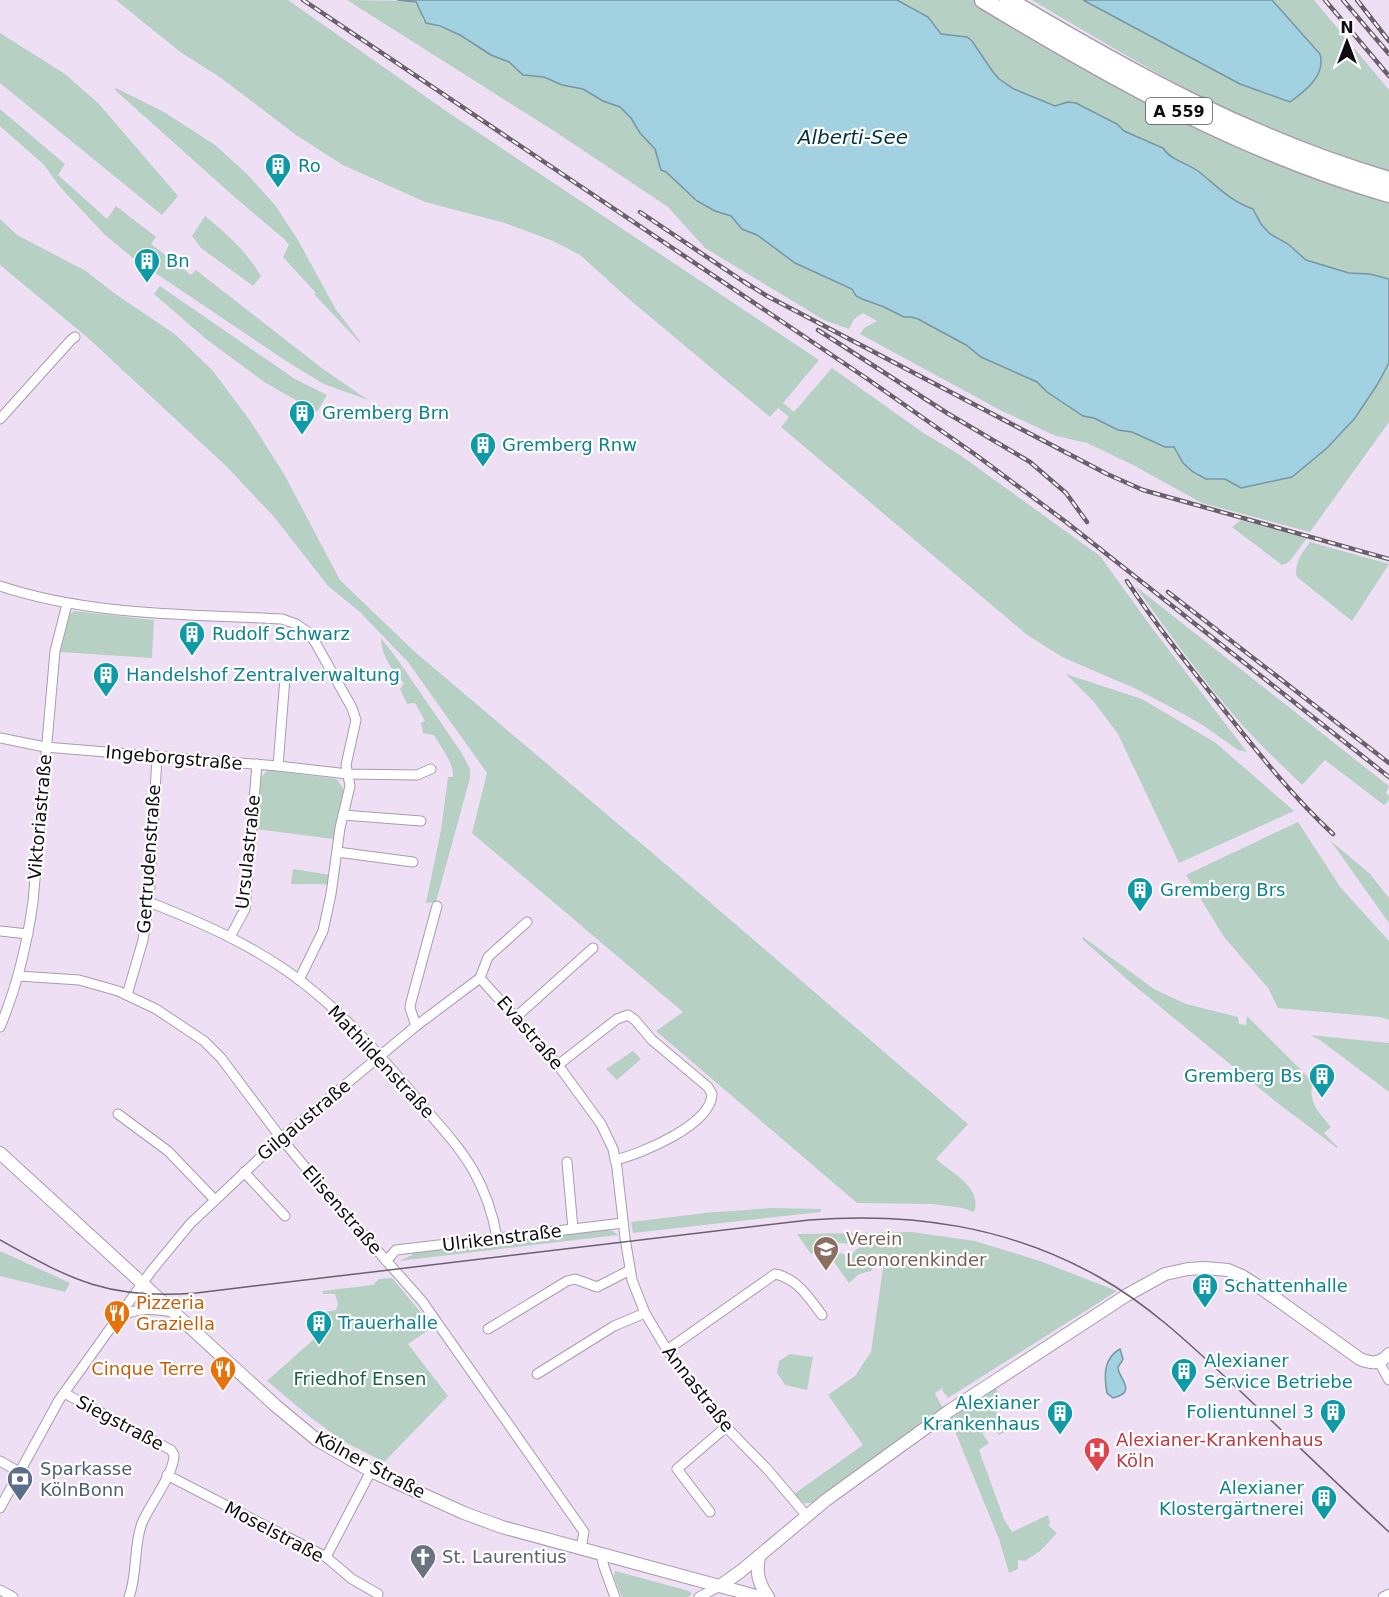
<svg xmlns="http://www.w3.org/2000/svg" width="1389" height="1597" viewBox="0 0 1389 1597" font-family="'DejaVu Sans',sans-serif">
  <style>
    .green { fill: #b6d1c3 }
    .water { fill: #a2d1e2; stroke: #7696a4; stroke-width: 1.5 }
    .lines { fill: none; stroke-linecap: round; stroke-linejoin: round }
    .street-casing { stroke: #a99baf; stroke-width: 11 }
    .secondary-casing { stroke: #a99baf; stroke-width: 14 }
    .highway-casing { stroke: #a99baf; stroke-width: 19 }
    .street { stroke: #fff; stroke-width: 9 }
    .secondary { stroke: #fff; stroke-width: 12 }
    .highway { stroke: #fff; stroke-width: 16 }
    .tram { stroke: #69606c; stroke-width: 1.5 }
    .rail-casing { stroke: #69606c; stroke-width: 4.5 }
    .rail { stroke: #fff; stroke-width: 2; stroke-dasharray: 7; stroke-linecap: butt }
    .labels { text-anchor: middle; stroke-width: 4.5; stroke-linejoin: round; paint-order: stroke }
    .shield { fill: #fff; stroke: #58555a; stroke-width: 1.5 }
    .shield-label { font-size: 16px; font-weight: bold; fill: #110c13 }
    .culture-label { font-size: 18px; fill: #0d838f; stroke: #fff; text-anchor: start }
    .street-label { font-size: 18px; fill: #110c13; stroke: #fff }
    .education-label { font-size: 18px; fill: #785e54; stroke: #fff; text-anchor: start }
    .food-label { font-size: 18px; fill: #c56008; stroke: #fff; text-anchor: start }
    .park-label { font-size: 18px; fill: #186146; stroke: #fff }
    .health-label { font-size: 18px; fill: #be3a42; stroke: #fff; text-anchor: start }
    .service-label { font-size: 18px; fill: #4e5e75; stroke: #fff; text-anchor: start }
    .worship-label { font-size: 18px; fill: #5b616d; stroke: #fff; text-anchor: start }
    .water-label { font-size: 20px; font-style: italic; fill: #04313e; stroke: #fff }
  </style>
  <rect width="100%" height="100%" fill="#efdff5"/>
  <g class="green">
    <polygon points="116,0 288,0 449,113 819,360 783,403 794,412 832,368 922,432 960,455 1100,556 1152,628 1247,752 1238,750 1201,724 1167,705 1134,688 1062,657 1026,634 781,427 789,417 778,408 770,417 630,300 580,255 553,241 505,223 425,202 343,165 296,135 221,78 179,51"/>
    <path d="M 347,0 L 414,1 L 421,13 L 423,21 L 460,35 L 487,52 L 509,62 L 523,75 L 544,77 L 562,85 L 583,89 L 603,101 L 620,107 L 631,118 L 640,133 L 655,149 L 661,170 L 666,172 L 697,201 L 715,211 L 731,216 L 742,229 L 757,235 L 795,263 L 852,289 C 853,291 856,295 858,297 C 862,300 907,317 911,317 L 946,333 L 966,346 L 981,357 L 1037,382 L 1047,392 L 1083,416 L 1094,418 L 1118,430 L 1132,432 L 1165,447 L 1174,447 L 1183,463 L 1211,480 L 1225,479 L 1239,487 L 1314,458 L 1327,448 L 1354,418 L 1377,385 L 1389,363 L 1389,422 L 1310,532 L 1202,503 L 1133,465 L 1087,443 L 1056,436 L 1000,410 L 860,334 L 864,328 L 877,321 L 863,313 L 854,319 L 849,329 L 824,320 L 705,248 L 668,207 L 554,131 Z"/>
    <path d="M 896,0 L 973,0 L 1180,120 L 1231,145 L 1291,170 L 1354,192 L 1389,202 L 1389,279 L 1370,274 L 1349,273 L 1306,260 L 1288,244 L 1270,234 L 1261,224 L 1253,209 C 1230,201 1217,186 1198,171 C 1187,163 1170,160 1163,148 L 1124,131 L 1117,124 L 1076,103 L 1068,102 L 1055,106 L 1014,89 L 999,79 L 993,72 L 972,40 L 967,37 L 941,34 L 928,18 Z"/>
    <path d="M 1032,0 L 1314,0 L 1389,90 L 1389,171 C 1340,157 1290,140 1243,118 C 1171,83 1101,41 1032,0 Z"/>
    <polygon points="0,33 65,74 99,104 178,196 162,215 0,83"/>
    <polygon points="116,88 164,112 215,145 247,174 275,205 298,240 335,308 360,341 360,343 314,294 316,293 283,257 289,245 284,239 231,194 115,90"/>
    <polygon points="0,109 65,164 58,175 107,219 116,206 156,237 151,244 191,275 196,270 323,369 368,400 324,384 289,363 133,258 105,235 61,188 43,164 0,126"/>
    <path d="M 205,216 C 226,233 247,252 261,276 L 253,286 L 201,248 L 192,236 Z"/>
    <path d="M 0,219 L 17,235 L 86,271 L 114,293 L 176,335 L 213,371 L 251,422 L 284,474 L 340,580 L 415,652 L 676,873 L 968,1124 L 936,1159 C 952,1173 983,1188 974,1212 L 963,1208 L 932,1204 L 857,1203 L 656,1031 L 683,1012 L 472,833 L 487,773 L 408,662 L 360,612 L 328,586 L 275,518 L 226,466 L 88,338 L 0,265 Z"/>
    <polygon points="160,286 295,379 327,395 317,412 264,382 206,339 154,294"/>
    <polygon points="1241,520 1307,538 1289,562 1282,565 1232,527"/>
    <path d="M 1310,542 L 1389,564 L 1352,621 L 1297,577 C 1293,564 1303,552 1310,542 Z"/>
    <path d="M 1135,586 L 1389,786 L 1386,793 L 1389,796 L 1389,800 L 1384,805 L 1325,760 L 1302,785 C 1288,771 1273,757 1259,743 C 1213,695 1174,640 1135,586 Z"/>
    <polygon points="74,611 154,620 152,658 60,652 70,614"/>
    <path d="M 381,638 L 400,663 L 461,752 L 470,769 L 470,778 L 436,902 L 426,903 L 441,830 L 448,777 L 453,777 C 454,762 441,748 434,735 L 423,733 L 421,723 L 425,721 L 415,703 L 407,704 L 400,689 L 404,683 C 393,672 381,655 381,638 Z"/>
    <polygon points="1066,674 1142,699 1216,743 1294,811 1179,863 1118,734 1094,702"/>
    <polygon points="268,770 337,779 344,790 333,839 256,829 261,777"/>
    <polygon points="1298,822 1341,888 1389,941 1389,1020 1380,1017 1278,1008 1268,988 1224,937 1186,875"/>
    <polygon points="1330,840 1370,874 1389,898 1389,923"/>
    <path d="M 293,869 L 331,875 L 329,885 C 316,883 304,885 291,884 Z"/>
    <path d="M 1083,937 L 1154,989 L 1186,1004 L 1238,1017 L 1239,1024 L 1246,1025 L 1247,1016 L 1313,1082 C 1307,1101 1319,1113 1331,1127 L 1324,1133 L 1338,1147 L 1337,1148 L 1275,1101 L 1130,982 L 1082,939 Z"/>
    <polygon points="1310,1035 1389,1043 1389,1092 1320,1040"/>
    <polygon points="633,1051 641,1059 617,1080 606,1069"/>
    <polygon points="771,1208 821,1209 821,1212 633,1233 631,1222 705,1213"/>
    <polygon points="607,1230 613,1231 618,1235 399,1261 412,1255 413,1253"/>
    <polygon points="912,1232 975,1241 1040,1261 1117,1291 948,1398 942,1390 944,1387 935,1393 943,1409 812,1503 804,1503 794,1494 863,1445 828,1395 855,1376 871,1352 884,1261 874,1252 875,1266 871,1271 859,1274 849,1283 829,1255 841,1253 850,1256 858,1248 866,1246 864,1244 830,1243 811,1254 797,1234"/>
    <polygon points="0,1251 70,1283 65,1292 0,1276"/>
    <polygon points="392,1278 433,1327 408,1344 448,1396 384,1462 343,1441 310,1417 267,1381 333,1322 323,1318 324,1312 336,1310 338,1304 335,1294 323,1294 322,1291 373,1285 379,1279"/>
    <polygon points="790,1354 813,1357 807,1390 785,1385 777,1373 779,1361"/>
    <polygon points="996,1388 998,1394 995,1409 1005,1432 999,1435 994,1428 982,1433 989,1443 979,1450 1004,1519 1012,1532 1048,1515 1050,1523 1048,1525 1057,1533 1040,1551 1025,1561 1018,1560 1018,1569 1009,1573 999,1539 950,1419"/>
    <polygon points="615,1571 682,1589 691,1592 691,1595 688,1597 622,1597 614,1577"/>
  </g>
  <g class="water">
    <path d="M 397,0 L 897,0 L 928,17 L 941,34 L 967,37 L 972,41 L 993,72 L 999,79 L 1014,89 L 1055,106 L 1068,102 L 1076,103 L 1117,124 L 1124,131 L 1163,148 C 1170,160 1187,163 1198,171 C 1217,186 1230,201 1253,209 L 1261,224 L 1270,234 L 1288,244 L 1306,260 L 1349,273 L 1370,274 L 1389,279 L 1389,363 L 1377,385 L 1355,418 L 1327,448 L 1292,477 L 1241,488 L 1225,479 L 1206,479 L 1193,472 L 1183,463 L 1174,447 L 1165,447 L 1132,432 L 1118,430 L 1094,418 L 1083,416 L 1047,392 L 1037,382 L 981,357 L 966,345 L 918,319 L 911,317 L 904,317 L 884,307 L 862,299 L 856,296 L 852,289 L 795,263 L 757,235 L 742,229 L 731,216 L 715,211 L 697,201 L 666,172 L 661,170 L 655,149 L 640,133 L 631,118 L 620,107 L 603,101 L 583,89 L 562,85 L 544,77 L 523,75 L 509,62 L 491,55 L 460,35 L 440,26 L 426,23 L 416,2 Z"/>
    <path d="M 1083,0 L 1272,0 L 1320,54 C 1326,76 1305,91 1290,102 L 1240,84 Z"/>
    <path d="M 1120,1349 L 1123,1359 C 1123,1360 1118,1367 1118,1367 C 1117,1377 1139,1392 1113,1398 L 1107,1393 C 1104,1377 1103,1358 1120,1349 Z"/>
  </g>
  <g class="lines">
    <g class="street-casing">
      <g id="street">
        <polyline points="0,419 71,340 75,337"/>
        <path d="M 0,586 C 90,616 188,614 282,619 L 296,624 L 306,631 L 315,642 L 352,708 L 356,720 L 346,765 L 350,786 L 340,828 L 331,894 L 323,931 L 299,980"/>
        <polyline points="0,738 45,747 278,766 348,774 417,775 431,769"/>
        <polyline points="278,766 285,678"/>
        <polyline points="343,815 421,821"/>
        <polyline points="337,852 413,862"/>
        <path d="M 149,902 C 197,921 244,941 287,971 C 339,1007 382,1057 422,1105 C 440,1126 459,1146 473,1170 C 485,1191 493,1214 497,1238"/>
        <polyline points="0,931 28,934"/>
        <polyline points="230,937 245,909 257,764"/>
        <polyline points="18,976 79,980 118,991 156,1009 204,1041 221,1058 281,1138 329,1196 422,1301 584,1532 581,1548"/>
        <polyline points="480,978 488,957 527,922"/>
        <polyline points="127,995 143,940 149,902 157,756"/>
        <polyline points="516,1017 593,948"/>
        <polyline points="416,1026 480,978 558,1065 601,1124 613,1149 617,1168 625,1238 632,1280 645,1313 667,1350 726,1427 768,1470 806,1515"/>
        <path d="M 0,1027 C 17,987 27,944 33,902 L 55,651 L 67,604"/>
        <path d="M 558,1065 L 617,1019 L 628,1015 L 635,1020 L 652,1040 L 708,1087 L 712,1094 C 711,1125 641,1154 615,1160"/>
        <polyline points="118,1114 168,1151 215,1200"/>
        <polyline points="567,1162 573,1229"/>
        <polyline points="244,1172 285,1216"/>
        <polyline points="386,1261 396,1250 623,1223"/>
        <path d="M 120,1316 C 138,1308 153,1308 173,1312"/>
        <polyline points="488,1329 567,1281 575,1279 597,1287 630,1270"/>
        <path d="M 667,1350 L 775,1274 C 797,1278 809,1298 822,1315"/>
        <polyline points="1379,1362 1389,1380"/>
        <polyline points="537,1374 614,1326 645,1313"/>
        <path d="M 64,1393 L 171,1450 L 174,1455 C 174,1474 150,1504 142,1523 C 133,1547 138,1573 129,1597"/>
        <polyline points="0,1461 19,1472"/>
        <polyline points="167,1475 326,1557 352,1579 378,1594"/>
        <polyline points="0,1508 59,1400 152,1270 190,1224 281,1138 416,1026 410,1008 411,1002 437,906"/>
        <polyline points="710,1512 677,1469 726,1427"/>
        <polyline points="601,1554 604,1567 615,1597"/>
        <polyline points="326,1557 371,1471"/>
        <polyline points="0,1590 13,1597"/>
        <polyline points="699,1597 720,1586"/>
        <polyline points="1383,1597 1389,1594"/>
      </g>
    </g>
    <g class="secondary-casing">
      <g id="secondary">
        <polyline points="0,1153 276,1406 317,1440 371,1471 464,1513 502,1527 760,1597"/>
        <path d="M 759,1556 C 756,1573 758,1582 768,1597"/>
        <path d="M 720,1586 L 741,1571 L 826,1500 L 949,1411 L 1127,1295 L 1165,1274 L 1188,1269 L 1205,1268 L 1228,1270 L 1242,1276 L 1261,1288 L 1360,1359 C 1372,1364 1380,1364 1389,1354"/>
      </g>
    </g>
    <g class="highway-casing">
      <g id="highway">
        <path d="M 983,0 C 1114,79 1241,151 1389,194"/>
        <path d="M 1008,0 C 1132,74 1250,139 1389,180"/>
      </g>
    </g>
    <use href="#street" class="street"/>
    <use href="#secondary" class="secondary"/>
    <use href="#highway" class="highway"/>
    <path class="tram" d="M 0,1240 C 73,1281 110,1300 196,1293 L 809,1220 C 912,1212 1008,1226 1099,1277 C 1151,1306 1194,1348 1237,1388 C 1288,1436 1338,1485 1389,1532"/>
    <g class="rail-casing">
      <g id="rail">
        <polyline points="303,0 869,380 976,455 1066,522 1389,777"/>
        <polyline points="1325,0 1389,76"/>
        <polyline points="1343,0 1389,54"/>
        <polyline points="1357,0 1389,41"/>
        <polyline points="640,212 750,286"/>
        <polyline points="743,281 767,296 1107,474 1143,490 1389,559"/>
        <polyline points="818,330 947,413 1030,462 1066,493 1087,522"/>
        <path d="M 1127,581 C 1156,625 1188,665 1221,706 C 1256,750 1291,795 1333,834"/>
        <polyline points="1168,592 1389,763"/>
      </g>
    </g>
    <use href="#rail" class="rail"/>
  </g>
  <defs>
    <g id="building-pin" transform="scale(1.35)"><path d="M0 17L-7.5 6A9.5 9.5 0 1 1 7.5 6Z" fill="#0f9aa8" stroke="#fff"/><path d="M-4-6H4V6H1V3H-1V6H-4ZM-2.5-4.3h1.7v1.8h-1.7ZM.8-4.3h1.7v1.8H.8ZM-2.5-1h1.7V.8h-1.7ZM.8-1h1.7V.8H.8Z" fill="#fff"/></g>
    <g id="school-pin" transform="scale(1.35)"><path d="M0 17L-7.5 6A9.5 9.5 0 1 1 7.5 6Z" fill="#8d6e63" stroke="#fff"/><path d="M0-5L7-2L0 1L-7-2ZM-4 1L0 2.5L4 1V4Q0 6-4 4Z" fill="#fff"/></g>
    <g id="restaurant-pin" transform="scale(1.35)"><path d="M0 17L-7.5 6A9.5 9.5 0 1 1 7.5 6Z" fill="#e8710a" stroke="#fff"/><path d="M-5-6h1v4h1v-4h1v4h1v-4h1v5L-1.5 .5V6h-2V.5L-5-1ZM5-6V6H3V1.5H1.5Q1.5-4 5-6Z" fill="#fff"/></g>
    <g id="hospital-pin" transform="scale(1.35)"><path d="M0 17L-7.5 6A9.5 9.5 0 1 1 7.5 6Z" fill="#e0444e" stroke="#fff"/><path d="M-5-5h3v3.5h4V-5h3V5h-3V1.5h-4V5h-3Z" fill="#fff"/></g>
    <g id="bank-pin" transform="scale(1.35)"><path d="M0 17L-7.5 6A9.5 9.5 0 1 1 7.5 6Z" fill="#5c6f8a" stroke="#fff"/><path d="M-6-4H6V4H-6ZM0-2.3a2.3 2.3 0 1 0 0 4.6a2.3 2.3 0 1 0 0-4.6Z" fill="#fff"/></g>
    <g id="church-pin" transform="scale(1.35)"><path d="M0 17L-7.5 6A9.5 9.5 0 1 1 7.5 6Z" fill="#6b7280" stroke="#fff"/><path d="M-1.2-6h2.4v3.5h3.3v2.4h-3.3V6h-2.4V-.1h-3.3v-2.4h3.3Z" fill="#fff"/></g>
  </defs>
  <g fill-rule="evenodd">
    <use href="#building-pin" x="278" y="166"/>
    <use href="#building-pin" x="147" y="261"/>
    <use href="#building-pin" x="302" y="413"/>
    <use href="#building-pin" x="483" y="445"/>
    <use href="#building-pin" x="192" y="634"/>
    <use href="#building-pin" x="106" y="675"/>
    <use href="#building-pin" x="1140" y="890"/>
    <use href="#building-pin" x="1322" y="1076"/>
    <use href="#school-pin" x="826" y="1249"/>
    <use href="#building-pin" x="1205" y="1286"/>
    <use href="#restaurant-pin" x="117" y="1313"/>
    <use href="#building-pin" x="319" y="1323"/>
    <use href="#restaurant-pin" x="223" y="1369"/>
    <use href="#building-pin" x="1184" y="1371"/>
    <use href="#building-pin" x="1333" y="1412"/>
    <use href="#building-pin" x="1060" y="1413"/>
    <use href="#hospital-pin" x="1097" y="1450"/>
    <use href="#bank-pin" x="20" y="1479"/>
    <use href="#building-pin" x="1324" y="1498"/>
    <use href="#church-pin" x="423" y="1557"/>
  </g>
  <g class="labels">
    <rect class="shield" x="1146" y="98" width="66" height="26" rx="4.5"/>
    <g class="shield-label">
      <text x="1179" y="117">A 559</text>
    </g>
    <g class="culture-label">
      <text x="298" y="172">Ro</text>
      <text x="166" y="267">Bn</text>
      <text x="322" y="419">Gremberg Brn</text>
      <text x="502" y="451">Gremberg Rnw</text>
      <text x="212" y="640">Rudolf Schwarz</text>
      <text x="126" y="681">Handelshof Zentralverwaltung</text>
      <text x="1160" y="896">Gremberg Brs</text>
      <text x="1302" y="1082" text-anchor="end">Gremberg Bs</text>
      <text x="1224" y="1292">Schattenhalle</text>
      <text x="338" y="1329">Trauerhalle</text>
      <text x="1204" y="1367">Alexianer<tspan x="1204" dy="21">Service Betriebe</tspan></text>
      <text x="1040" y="1409" text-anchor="end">Alexianer<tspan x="1040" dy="21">Krankenhaus</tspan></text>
      <text x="1314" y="1418" text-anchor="end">Folientunnel 3</text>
      <text x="1304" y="1494" text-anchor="end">Alexianer<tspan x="1304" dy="21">Klostergärtnerei</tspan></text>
    </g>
    <g class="street-label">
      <text transform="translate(174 758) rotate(5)" y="6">Ingeborgstraße</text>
      <text transform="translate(40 817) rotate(-85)" y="6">Viktoriastraße</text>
      <text transform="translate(248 852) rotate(-84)" y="6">Ursulastraße</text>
      <text transform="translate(149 859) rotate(-86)" y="6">Gertrudenstraße</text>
      <text transform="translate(530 1033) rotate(49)" y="6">Evastraße</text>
      <text transform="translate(381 1062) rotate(47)" y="6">Mathildenstraße</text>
      <text transform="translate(304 1120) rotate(-40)" y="6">Gilgaustraße</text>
      <text transform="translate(342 1210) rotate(49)" y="6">Elisenstraße</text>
      <text transform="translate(502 1238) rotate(-7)" y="6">Ulrikenstraße</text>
      <text transform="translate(698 1389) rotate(52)" y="6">Annastraße</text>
      <text transform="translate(120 1423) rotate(28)" y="6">Siegstraße</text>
      <text transform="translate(370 1465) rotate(28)" y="6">Kölner Straße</text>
      <text transform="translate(274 1532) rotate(28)" y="6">Moselstraße</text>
    </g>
    <g class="education-label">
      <text x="846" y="1245">Verein<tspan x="846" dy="21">Leonorenkinder</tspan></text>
    </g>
    <g class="food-label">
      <text x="136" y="1309">Pizzeria<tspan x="136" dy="21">Graziella</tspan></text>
      <text x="204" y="1375" text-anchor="end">Cinque Terre</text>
    </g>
    <g class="park-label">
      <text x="360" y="1385">Friedhof Ensen</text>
    </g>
    <g class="health-label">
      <text x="1116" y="1446">Alexianer-Krankenhaus<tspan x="1116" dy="21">Köln</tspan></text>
    </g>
    <g class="service-label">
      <text x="40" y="1475">Sparkasse<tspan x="40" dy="21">KölnBonn</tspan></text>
    </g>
    <g class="worship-label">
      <text x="442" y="1563">St. Laurentius</text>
    </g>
    <g class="water-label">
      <text x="853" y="144">Alberti-See</text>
    </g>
  </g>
  <g transform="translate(1347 42)" stroke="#ffffff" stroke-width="4.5" paint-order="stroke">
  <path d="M0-4.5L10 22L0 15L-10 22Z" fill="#110c13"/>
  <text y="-9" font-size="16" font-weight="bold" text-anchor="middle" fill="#110c13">N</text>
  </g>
</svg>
